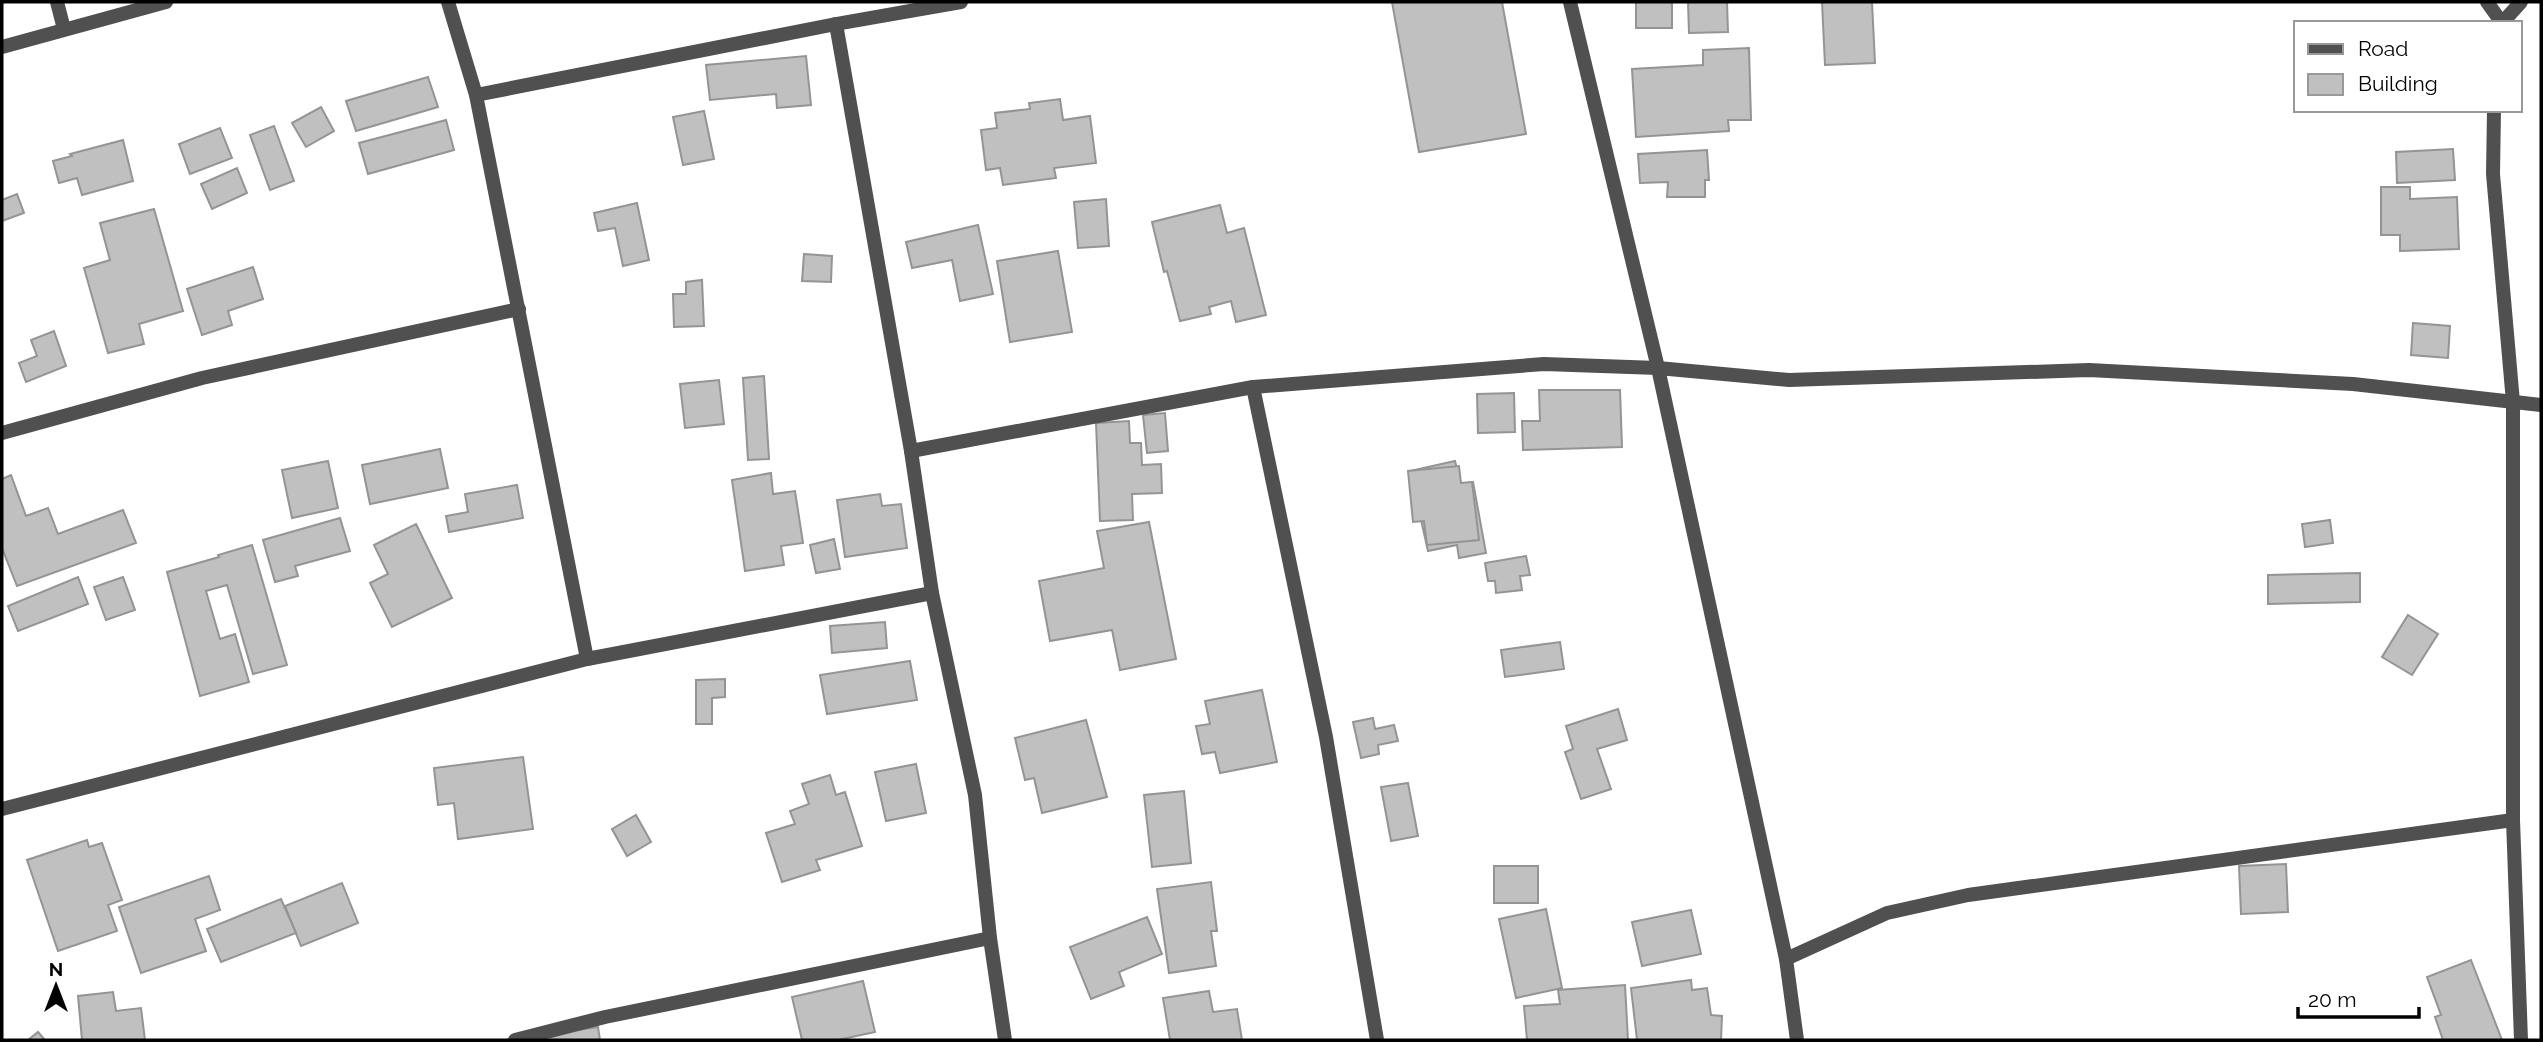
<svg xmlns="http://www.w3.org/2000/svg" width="2543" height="1042" viewBox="0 0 2543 1042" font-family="Raleway,sans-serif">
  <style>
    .building { fill: #c0c0c0; stroke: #949494; stroke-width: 2 }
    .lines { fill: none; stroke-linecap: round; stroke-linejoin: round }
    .minor { stroke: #505050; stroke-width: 14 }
  </style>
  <rect width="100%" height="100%" fill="#fff"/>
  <g class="building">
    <polygon points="1392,2 1502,2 1526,134 1419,152"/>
    <rect x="1636" y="2" width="36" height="26"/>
    <polygon points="1688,2 1727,2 1728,32 1689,33"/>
    <polygon points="1822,2 1872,2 1875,63 1825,65"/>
    <polygon points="1749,48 1751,120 1728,120 1729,131 1636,137 1632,69 1703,65 1703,50"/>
    <polygon points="806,56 811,105 777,108 776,94 710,100 706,65"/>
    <polygon points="428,77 438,107 356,131 346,101"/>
    <polygon points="1060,99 1063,120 1090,116 1096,163 1054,168 1056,178 1003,185 1000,168 986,170 981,130 997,128 995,113 1030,109 1029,103"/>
    <polygon points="321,107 334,131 306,147 292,123"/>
    <polygon points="704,111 714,159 683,165 673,117"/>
    <polygon points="446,120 454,150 368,174 359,143"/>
    <polygon points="274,126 294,181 270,190 250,135"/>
    <polygon points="220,128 232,158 190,174 179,144"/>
    <polygon points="123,140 133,181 82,195 77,178 59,183 53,161 72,156 70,154"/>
    <polygon points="2453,149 2455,180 2397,183 2396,152"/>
    <polygon points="1707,150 1709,180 1705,180 1705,197 1667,197 1668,182 1640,183 1638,154"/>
    <polygon points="237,168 247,193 212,209 201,184"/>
    <polygon points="2381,187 2410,187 2410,199 2457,197 2459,249 2400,251 2400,235 2381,235"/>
    <polygon points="17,194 24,213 2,221 2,200"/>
    <polygon points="1106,199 1109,246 1078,248 1074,202"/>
    <polygon points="637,203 649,260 623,266 615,228 598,231 594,213"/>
    <polygon points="1220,205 1227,233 1244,228 1266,315 1236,322 1231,301 1209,307 1211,314 1180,321 1167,271 1164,272 1152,222"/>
    <polygon points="154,209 183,311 139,324 144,344 108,353 84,268 110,260 100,223"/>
    <polygon points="978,225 993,294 960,301 952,260 912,268 906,242"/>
    <polygon points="1058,251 1072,332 1010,342 997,261"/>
    <polygon points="804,254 832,256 831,282 802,281"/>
    <polygon points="253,267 263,299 228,311 232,325 202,335 187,289"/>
    <polygon points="702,280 704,326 674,327 673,294 686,294 686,282"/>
    <polygon points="2413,323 2450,326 2448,358 2411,355"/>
    <polygon points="54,331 66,366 26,382 19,363 37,356 31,340"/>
    <polygon points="764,376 769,459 748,460 743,378"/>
    <polygon points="719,380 724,424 685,428 680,384"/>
    <polygon points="1539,390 1620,390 1622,447 1523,450 1522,421 1540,421"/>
    <polygon points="1514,393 1515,432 1478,433 1477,394"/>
    <polygon points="1165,413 1168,451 1147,453 1143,415"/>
    <polygon points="1129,421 1130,443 1141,443 1142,465 1161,464 1162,493 1132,494 1133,520 1100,521 1096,423"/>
    <polygon points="440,449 448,488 370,504 362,465"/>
    <polygon points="328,461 338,508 292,518 282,470"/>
    <polygon points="1455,461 1461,484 1473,482 1486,553 1459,558 1457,545 1428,551 1410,471"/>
    <polygon points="1459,466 1461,483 1472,482 1479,540 1427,545 1424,521 1413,522 1408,471"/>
    <polygon points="771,473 773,494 795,491 803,543 781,546 784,565 745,571 732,480"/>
    <polygon points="11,475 26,516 48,508 58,534 123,510 136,543 17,586 2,548 2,479"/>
    <polygon points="517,485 523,518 449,532 446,516 468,512 465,494"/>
    <polygon points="880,494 882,506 901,504 907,548 845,557 837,500"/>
    <polygon points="340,518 350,551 295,566 298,576 275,582 263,540"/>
    <polygon points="2330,520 2333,543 2305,547 2302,524"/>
    <polygon points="1149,522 1176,659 1120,670 1112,630 1050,641 1039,581 1104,568 1097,531"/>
    <polygon points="416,524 452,598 392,627 370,583 388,574 374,545"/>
    <polygon points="834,539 840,569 816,573 810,545"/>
    <polygon points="252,545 287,665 253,674 227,585 206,591 220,639 235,634 249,682 200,696 167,572 219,557 218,555"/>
    <polygon points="1526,556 1530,575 1520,576 1522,590 1496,593 1495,581 1488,581 1485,563"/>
    <polygon points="2360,573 2360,602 2268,604 2268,575"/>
    <polygon points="78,577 88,604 18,631 8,606"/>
    <polygon points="123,577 135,610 106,620 94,587"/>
    <polygon points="2408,615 2438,634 2412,675 2382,657"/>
    <polygon points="885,622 887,648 832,653 830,626"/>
    <polygon points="1560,642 1564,669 1505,677 1501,650"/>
    <polygon points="910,661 917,700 827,714 820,675"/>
    <polygon points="725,679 725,697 712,698 712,724 696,724 696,680"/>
    <polygon points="1262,690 1277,762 1220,773 1215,752 1202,754 1196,726 1210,724 1205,701"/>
    <polygon points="1618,709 1627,740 1597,749 1611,789 1581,799 1565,752 1573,749 1566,726"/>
    <polygon points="1373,718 1375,729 1394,725 1398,741 1378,745 1379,754 1361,758 1353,722"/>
    <polygon points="1086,720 1107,797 1042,813 1034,778 1025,780 1015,738"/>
    <polygon points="523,757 533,829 458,839 454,803 438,805 434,768"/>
    <polygon points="916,764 926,813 886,821 875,772"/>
    <polygon points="830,775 836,795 845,792 862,846 816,860 820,870 782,882 766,833 795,824 790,811 809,804 802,784"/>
    <polygon points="1408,783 1418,836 1391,841 1381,787"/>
    <polygon points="1184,791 1191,863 1152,867 1144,795"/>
    <polygon points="636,815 651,842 627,856 612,829"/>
    <polygon points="87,840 89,847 102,843 122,900 108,905 117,931 58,951 27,860"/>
    <polygon points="2286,864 2288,912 2241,914 2239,866"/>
    <rect x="1494" y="866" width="44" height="37"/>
    <polygon points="209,876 220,910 195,919 206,951 141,973 119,907"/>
    <polygon points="1211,882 1217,931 1211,931 1216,966 1169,973 1157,889"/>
    <polygon points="342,883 358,923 301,946 285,906"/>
    <polygon points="281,899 296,933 221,962 207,929"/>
    <polygon points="1546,909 1562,988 1516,998 1499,919"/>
    <polygon points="1691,910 1701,954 1642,966 1632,922"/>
    <polygon points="1147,917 1162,954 1119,972 1124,986 1091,999 1070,947"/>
    <polygon points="2471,960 2502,1040 2443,1040 2435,1017 2441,1015 2427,977"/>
    <polygon points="1691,980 1692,990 1707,988 1711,1015 1722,1016 1721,1040 1637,1040 1631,988"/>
    <polygon points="863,981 875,1032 838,1040 802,1040 792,997"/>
    <polygon points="1625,985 1628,1040 1527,1040 1524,1006 1560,1004 1558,990"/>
    <polygon points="1209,991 1213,1012 1237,1009 1242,1040 1170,1040 1163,998"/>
    <polygon points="113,992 116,1011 141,1008 145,1040 82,1040 78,996"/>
    <polygon points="598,1027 600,1040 505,1040"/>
    <polygon points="38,1032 45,1040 28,1040"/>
  </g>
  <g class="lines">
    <g class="minor">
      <polyline points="57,2 64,29"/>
      <polyline points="448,2 476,95 587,659"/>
      <polyline points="1570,2 1658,368 1786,959 1797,1040"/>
      <polyline points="2487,2 2502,23"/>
      <polyline points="2502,23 2521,2"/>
      <polyline points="836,24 911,451 932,593 975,795 990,938 1005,1040"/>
      <polyline points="2,47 166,2"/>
      <polyline points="476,95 836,24 961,2"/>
      <polyline points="2494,110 2493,174 2513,402 2513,820 2521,1040"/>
      <polyline points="1253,387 1326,737 1377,1040"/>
      <polyline points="2,433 202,378 519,309"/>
      <polyline points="911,451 1253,387 1544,364 1658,368 1789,380 2089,370 2353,384 2541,405"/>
      <polyline points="2,809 587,659 932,593"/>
      <polyline points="1786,959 1887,913 1968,895 2513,820"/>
      <polyline points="515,1040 605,1017 990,938"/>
    </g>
  </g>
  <rect width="2543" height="1042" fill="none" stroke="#000000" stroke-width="7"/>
  <rect x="2294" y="21" width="228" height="91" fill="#ffffff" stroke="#999999" stroke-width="2"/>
  <rect x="2308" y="44" width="35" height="10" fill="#505050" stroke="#999999" stroke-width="2"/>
  <text x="2358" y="56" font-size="21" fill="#000000">Road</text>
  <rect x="2308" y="74" width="35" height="21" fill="#c0c0c0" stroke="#999999" stroke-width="2"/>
  <text x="2358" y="91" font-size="21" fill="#000000">Building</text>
  <g transform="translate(56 986)" stroke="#ffffff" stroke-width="5" paint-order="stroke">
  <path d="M0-5L12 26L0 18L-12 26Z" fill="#000000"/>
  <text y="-10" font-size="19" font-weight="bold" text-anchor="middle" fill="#000000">N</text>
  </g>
  <path d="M2298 1007v10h121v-10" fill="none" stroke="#000000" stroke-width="3.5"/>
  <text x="2308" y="1007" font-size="21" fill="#000000" stroke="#ffffff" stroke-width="5" paint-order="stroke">20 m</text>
</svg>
